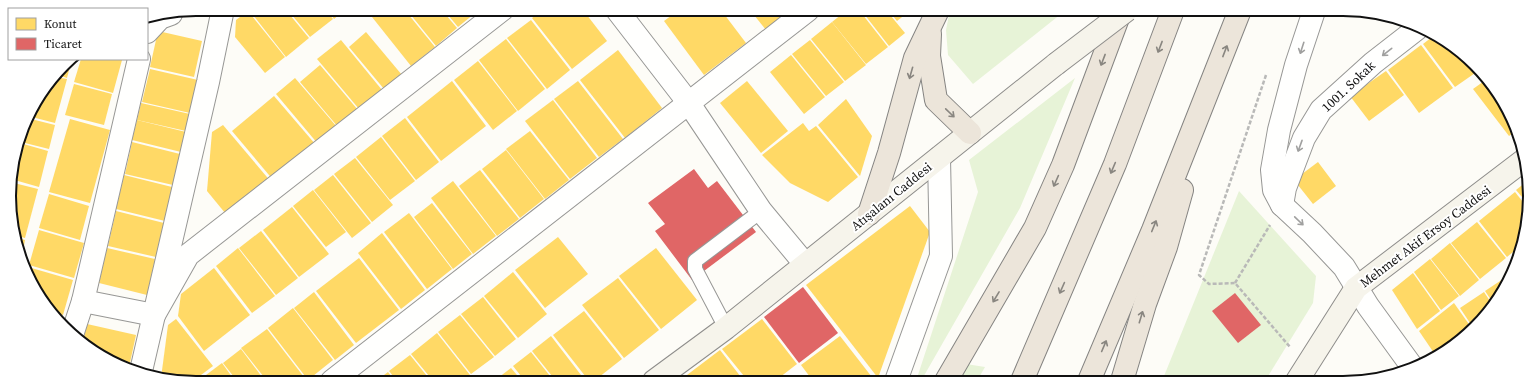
<svg xmlns="http://www.w3.org/2000/svg" width="1539" height="392" viewBox="0 0 1539 392" font-family="'Source Serif 4',serif">
  <style>
    .green { fill: #e7f3d7 }
    .homes { fill: #ffd966 }
    .shops { fill: #e06666 }
    .lines { fill: none; stroke-linecap: round; stroke-linejoin: round }
    .service-casing { stroke: #979795; stroke-width: 16 }
    .minor-casing { stroke: #979795; stroke-width: 24 }
    .secondary-casing { stroke: #8e8d8b; stroke-width: 24 }
    .trunk-casing { stroke: #858482; stroke-width: 24 }
    .path { stroke: #b9b9b8; stroke-width: 2.5; stroke-dasharray: 4 2; stroke-linecap: butt }
    .service { stroke: #fffffe; stroke-width: 14 }
    .minor { stroke: #fffffe; stroke-width: 22 }
    .secondary { stroke: #f6f4eb; stroke-width: 22 }
    .trunk { stroke: #ece5da; stroke-width: 22 }
    .secondary-bridge-casing { stroke: #8e8d8b; stroke-width: 24; stroke-linecap: butt }
    .secondary-bridge { stroke: #f6f4eb; stroke-width: 22 }
    .oneway { stroke: #898680 }
    .oneway2 { stroke: #a0a09f }
    .labels { text-anchor: middle; stroke-width: 4; stroke-linejoin: round; paint-order: stroke }
    .street-label { font-size: 13px; fill: #111; stroke: #fff }
    .rim { fill: none; stroke: #111; stroke-width: 2 }
  </style>
  <rect width="100%" height="100%" fill="#fdfcf7"/>
  <g class="green">
    <polygon points="950,10 1066,10 973,84 948,55 946,30"/>
    <polygon points="1075,78 1020,208 921,381 916,381 978,192 969,160"/>
    <polygon points="1239,191 1316,276 1313,303 1265,381 1162,381"/>
    <polygon points="966,364 985,367 977,381 956,381"/>
  </g>
  <g class="homes">
    <polygon points="250,9 285,9 309,38 286,57 249,10"/>
    <polygon points="287,9 325,9 333,19 310,37"/>
    <polygon points="327,9 346,9 334,19"/>
    <polygon points="382,9 404,9 435,47 411,66 372,17"/>
    <polygon points="406,9 441,9 457,28 436,46"/>
    <polygon points="443,9 480,9 458,27"/>
    <polygon points="544,9 583,10 607,41 572,69 532,18"/>
    <polygon points="679,10 721,10 746,43 704,75 664,21"/>
    <polygon points="750,10 786,10 788,12 766,30"/>
    <polygon points="847,10 859,10 888,47 866,64 832,22"/>
    <polygon points="861,10 886,10 905,33 889,46"/>
    <polygon points="888,10 911,10 897,21"/>
    <polygon points="248,11 285,57 265,73 235,37 236,20"/>
    <polygon points="531,20 570,70 547,89 507,38"/>
    <polygon points="832,22 866,65 845,81 811,39"/>
    <polygon points="158,31 202,41 194,77 150,67"/>
    <polygon points="366,32 402,75 384,89 349,47"/>
    <polygon points="1436,34 1478,71 1455,87 1423,44"/>
    <polygon points="506,39 545,89 518,111 479,60"/>
    <polygon points="341,40 382,90 359,109 317,59"/>
    <polygon points="810,40 844,82 826,96 792,54"/>
    <polygon points="1421,45 1453,88 1419,113 1388,70"/>
    <polygon points="618,50 662,108 625,138 580,80"/>
    <polygon points="791,55 825,97 804,114 770,72"/>
    <polygon points="70,59 72,59 67,78 58,75"/>
    <polygon points="81,59 122,60 113,93 74,82"/>
    <polygon points="478,61 517,111 493,130 454,80"/>
    <polygon points="320,65 358,110 338,127 300,82"/>
    <polygon points="150,69 198,80 190,113 142,102"/>
    <polygon points="1386,71 1404,95 1369,121 1350,96"/>
    <polygon points="56,77 67,79 55,123 28,116"/>
    <polygon points="295,78 337,127 318,144 276,94"/>
    <polygon points="1487,79 1491,82 1516,131 1509,136 1473,89"/>
    <polygon points="452,81 486,126 441,161 407,117"/>
    <polygon points="578,81 623,139 599,157 554,99"/>
    <polygon points="747,81 788,131 761,153 720,103"/>
    <polygon points="74,84 112,94 104,125 65,115"/>
    <polygon points="274,96 316,145 274,181 232,131"/>
    <polygon points="846,99 872,136 860,176 818,125"/>
    <polygon points="553,100 597,158 570,179 525,121"/>
    <polygon points="141,103 190,114 186,131 137,120"/>
    <polygon points="27,118 55,125 49,149 21,142"/>
    <polygon points="405,118 439,162 416,180 382,136"/>
    <polygon points="70,119 110,130 90,203 49,192"/>
    <polygon points="137,120 186,132 181,152 132,140"/>
    <polygon points="803,123 809,131 816,126 858,177 828,202 790,183 762,155"/>
    <polygon points="223,125 272,183 230,219 207,191 212,132"/>
    <polygon points="530,131 569,180 545,199 506,149"/>
    <polygon points="381,137 415,181 390,200 356,157"/>
    <polygon points="132,142 180,154 173,185 125,174"/>
    <polygon points="20,143 48,151 39,187 11,179"/>
    <polygon points="506,150 544,199 520,218 482,169"/>
    <polygon points="355,158 393,205 372,222 334,174"/>
    <polygon points="1318,162 1336,186 1313,204 1294,180"/>
    <polygon points="480,170 519,219 497,236 459,186"/>
    <polygon points="124,175 172,187 165,221 116,209"/>
    <polygon points="333,175 371,223 352,238 314,190"/>
    <polygon points="453,181 496,236 473,254 431,198"/>
    <polygon points="10,182 38,189 25,238 14,235"/>
    <polygon points="1526,182 1527,202 1527,203 1516,190"/>
    <polygon points="313,190 346,232 326,247 293,206"/>
    <polygon points="1515,192 1527,207 1528,221 1520,246 1507,257 1479,221"/>
    <polygon points="49,194 89,206 80,240 39,228"/>
    <polygon points="432,203 472,254 453,269 414,217"/>
    <polygon points="910,206 930,232 878,378 806,285"/>
    <polygon points="292,207 329,254 299,277 263,230"/>
    <polygon points="116,211 164,223 156,257 108,246"/>
    <polygon points="409,213 452,269 427,289 384,232"/>
    <polygon points="1477,222 1506,258 1480,279 1451,243"/>
    <polygon points="39,230 84,243 74,278 29,265"/>
    <polygon points="261,231 298,278 276,295 239,248"/>
    <polygon points="382,233 425,290 401,309 358,253"/>
    <polygon points="15,237 25,240 22,258 15,245"/>
    <polygon points="558,237 588,274 545,308 515,270"/>
    <polygon points="1450,243 1479,280 1460,296 1431,259"/>
    <polygon points="107,248 155,259 147,295 99,283"/>
    <polygon points="238,248 275,296 252,313 216,266"/>
    <polygon points="656,248 697,300 661,329 619,276"/>
    <polygon points="359,258 399,310 356,343 316,291"/>
    <polygon points="1430,259 1459,296 1441,310 1414,272"/>
    <polygon points="28,267 73,280 63,315 48,310 28,269"/>
    <polygon points="214,268 250,315 204,351 178,316 181,294"/>
    <polygon points="513,272 547,314 518,338 484,296"/>
    <polygon points="1413,273 1440,311 1417,329 1392,290"/>
    <polygon points="1512,273 1511,279 1493,303 1485,291"/>
    <polygon points="618,278 659,330 624,358 582,305"/>
    <polygon points="314,292 354,345 335,360 294,308"/>
    <polygon points="1484,292 1492,304 1474,329 1460,308"/>
    <polygon points="483,297 516,339 495,356 461,314"/>
    <polygon points="1454,303 1473,330 1436,356 1419,331"/>
    <polygon points="293,308 333,360 308,380 268,328"/>
    <polygon points="584,311 622,359 594,381 589,381 553,335"/>
    <polygon points="52,314 63,317 61,322"/>
    <polygon points="460,315 494,357 471,374 438,332"/>
    <polygon points="176,319 213,366 193,381 171,381 161,378 168,325"/>
    <polygon points="762,319 797,364 775,381 748,381 722,349"/>
    <polygon points="87,324 136,335 129,367 103,358 83,341"/>
    <polygon points="267,329 307,381 267,381 241,348"/>
    <polygon points="437,333 470,375 463,381 433,381 411,354"/>
    <polygon points="551,336 581,375 573,381 556,381 532,351"/>
    <polygon points="840,336 875,381 813,381 801,365"/>
    <polygon points="241,349 265,381 237,381 223,363"/>
    <polygon points="720,350 744,381 686,381 683,378"/>
    <polygon points="531,352 554,381 525,381 513,366"/>
    <polygon points="410,355 431,381 397,381 389,371"/>
    <polygon points="222,363 235,381 198,381"/>
    <polygon points="511,368 522,381 494,381"/>
    <polygon points="388,372 395,381 376,381"/>
  </g>
  <g class="shops">
    <polygon points="694,169 708,188 717,181 756,232 692,280 655,231 665,224 648,203"/>
    <polygon points="803,287 838,333 799,363 764,317"/>
    <polygon points="1235,293 1261,325 1238,343 1212,311"/>
  </g>
  <g class="lines">
    <g class="service-casing">
      <polyline id="service" points="726,328 695,269 695,261 761,211"/>
    </g>
    <g class="minor-casing">
      <g id="minor">
        <polyline points="617,10 688,102 761,211 805,264"/>
        <polyline points="1314,11 1296,65 1279,130 1272,170 1274,190 1282,205 1312,233 1344,267 1368,306 1413,368"/>
        <polyline points="147,32 160,18 171,14"/>
        <polyline points="1282,205 1285,188 1304,138 1321,110 1373,63 1418,28"/>
        <polyline points="83,301 154,315 188,255 503,9"/>
        <polyline points="73,332 83,301 139,59"/>
        <polyline points="141,371 208,82 223,9"/>
        <polyline points="332,381 808,10"/>
        <polyline points="896,381 941,256 939,158"/>
      </g>
    </g>
    <g class="secondary-casing">
      <g id="secondary">
        <polyline points="654,381 726,328 1056,64"/>
        <polyline points="1297,381 1356,288 1524,160"/>
      </g>
    </g>
    <g class="trunk-casing">
      <g id="trunk">
        <polyline points="930,34 929,56 936,100 970,133"/>
        <polyline points="869,214 889,153 915,58 938,10"/>
        <polyline points="946,381 1035,228 1063,165 1121,10"/>
        <polyline points="1022,381 1115,164 1173,10"/>
        <polyline points="1089,381 1153,230 1240,10"/>
        <polyline points="1122,381 1145,304 1166,247 1182,190"/>
      </g>
    </g>
    <g class="path">
      <polyline points="1266,75 1199,275 1209,284 1235,283 1290,347"/>
      <polyline points="1235,283 1270,225"/>
    </g>
    <use href="#service" class="service"/>
    <use href="#minor" class="minor"/>
    <use href="#secondary" class="secondary"/>
    <use href="#trunk" class="trunk"/>
    <g class="secondary-bridge-casing">
      <polyline id="secondary-bridge" points="1056,64 1127,10"/>
    </g>
    <use href="#secondary-bridge" class="secondary-bridge"/>
  </g>
  <defs><path id="oneway-shaft" d="M-6 0H5M1.5-3L5.5 0L1.5 3" fill="none" stroke-width="1.6" stroke-linecap="round" stroke-linejoin="round"/></defs>
  <g class="oneway">
    <use href="#oneway-shaft" transform="translate(1160 47) rotate(111)"/>
    <use href="#oneway-shaft" transform="translate(1225 51) rotate(-69)"/>
    <use href="#oneway-shaft" transform="translate(1103 60) rotate(111)"/>
    <use href="#oneway-shaft" transform="translate(911 73) rotate(106)"/>
    <use href="#oneway-shaft" transform="translate(950 113) rotate(44)"/>
    <use href="#oneway-shaft" transform="translate(1113 168) rotate(113)"/>
    <use href="#oneway-shaft" transform="translate(1056 181) rotate(114)"/>
    <use href="#oneway-shaft" transform="translate(1154 226) rotate(-68)"/>
    <use href="#oneway-shaft" transform="translate(1062 288) rotate(114)"/>
    <use href="#oneway-shaft" transform="translate(996 297) rotate(121)"/>
    <use href="#oneway-shaft" transform="translate(1141 317) rotate(-73)"/>
    <use href="#oneway-shaft" transform="translate(1104 346) rotate(-67)"/>
  </g>
  <g class="oneway2">
    <use href="#oneway-shaft" transform="translate(1302 48) rotate(108)"/>
    <use href="#oneway-shaft" transform="translate(1387 52) rotate(142)"/>
    <use href="#oneway-shaft" transform="translate(1300 146) rotate(110)"/>
    <use href="#oneway-shaft" transform="translate(1299 221) rotate(44)"/>
  </g>
  <g class="labels">
    <g class="street-label">
      <text transform="translate(1348 86) rotate(-43)" y="5">1001. Sokak</text>
      <text transform="translate(891 196) rotate(-39)" y="5">Atışalanı Caddesi</text>
      <text transform="translate(1425 236) rotate(-37)" y="5">Mehmet Akif Ersoy Caddesi</text>
    </g>
  </g>
  <path d="M0 0H1539V392H0ZM196 16H1343A180 180 0 0 1 1523 196V196A180 180 0 0 1 1343 376H196A180 180 0 0 1 16 196V196A180 180 0 0 1 196 16Z" fill="#fff" fill-rule="evenodd"/>
  <path class="rim" d="M196 16H1343A180 180 0 0 1 1523 196V196A180 180 0 0 1 1343 376H196A180 180 0 0 1 16 196V196A180 180 0 0 1 196 16Z"/>
  <rect x="8" y="8" width="140" height="52" fill="#ffffff" stroke="#a0a0a0"/>
  <rect x="16" y="18" width="20" height="12" fill="#ffd966" stroke="#a0a0a0"/>
  <text x="44" y="28" font-size="12" fill="#111111">Konut</text>
  <rect x="16" y="38" width="20" height="12" fill="#e06666" stroke="#a0a0a0"/>
  <text x="44" y="48" font-size="12" fill="#111111">Ticaret</text>
</svg>
